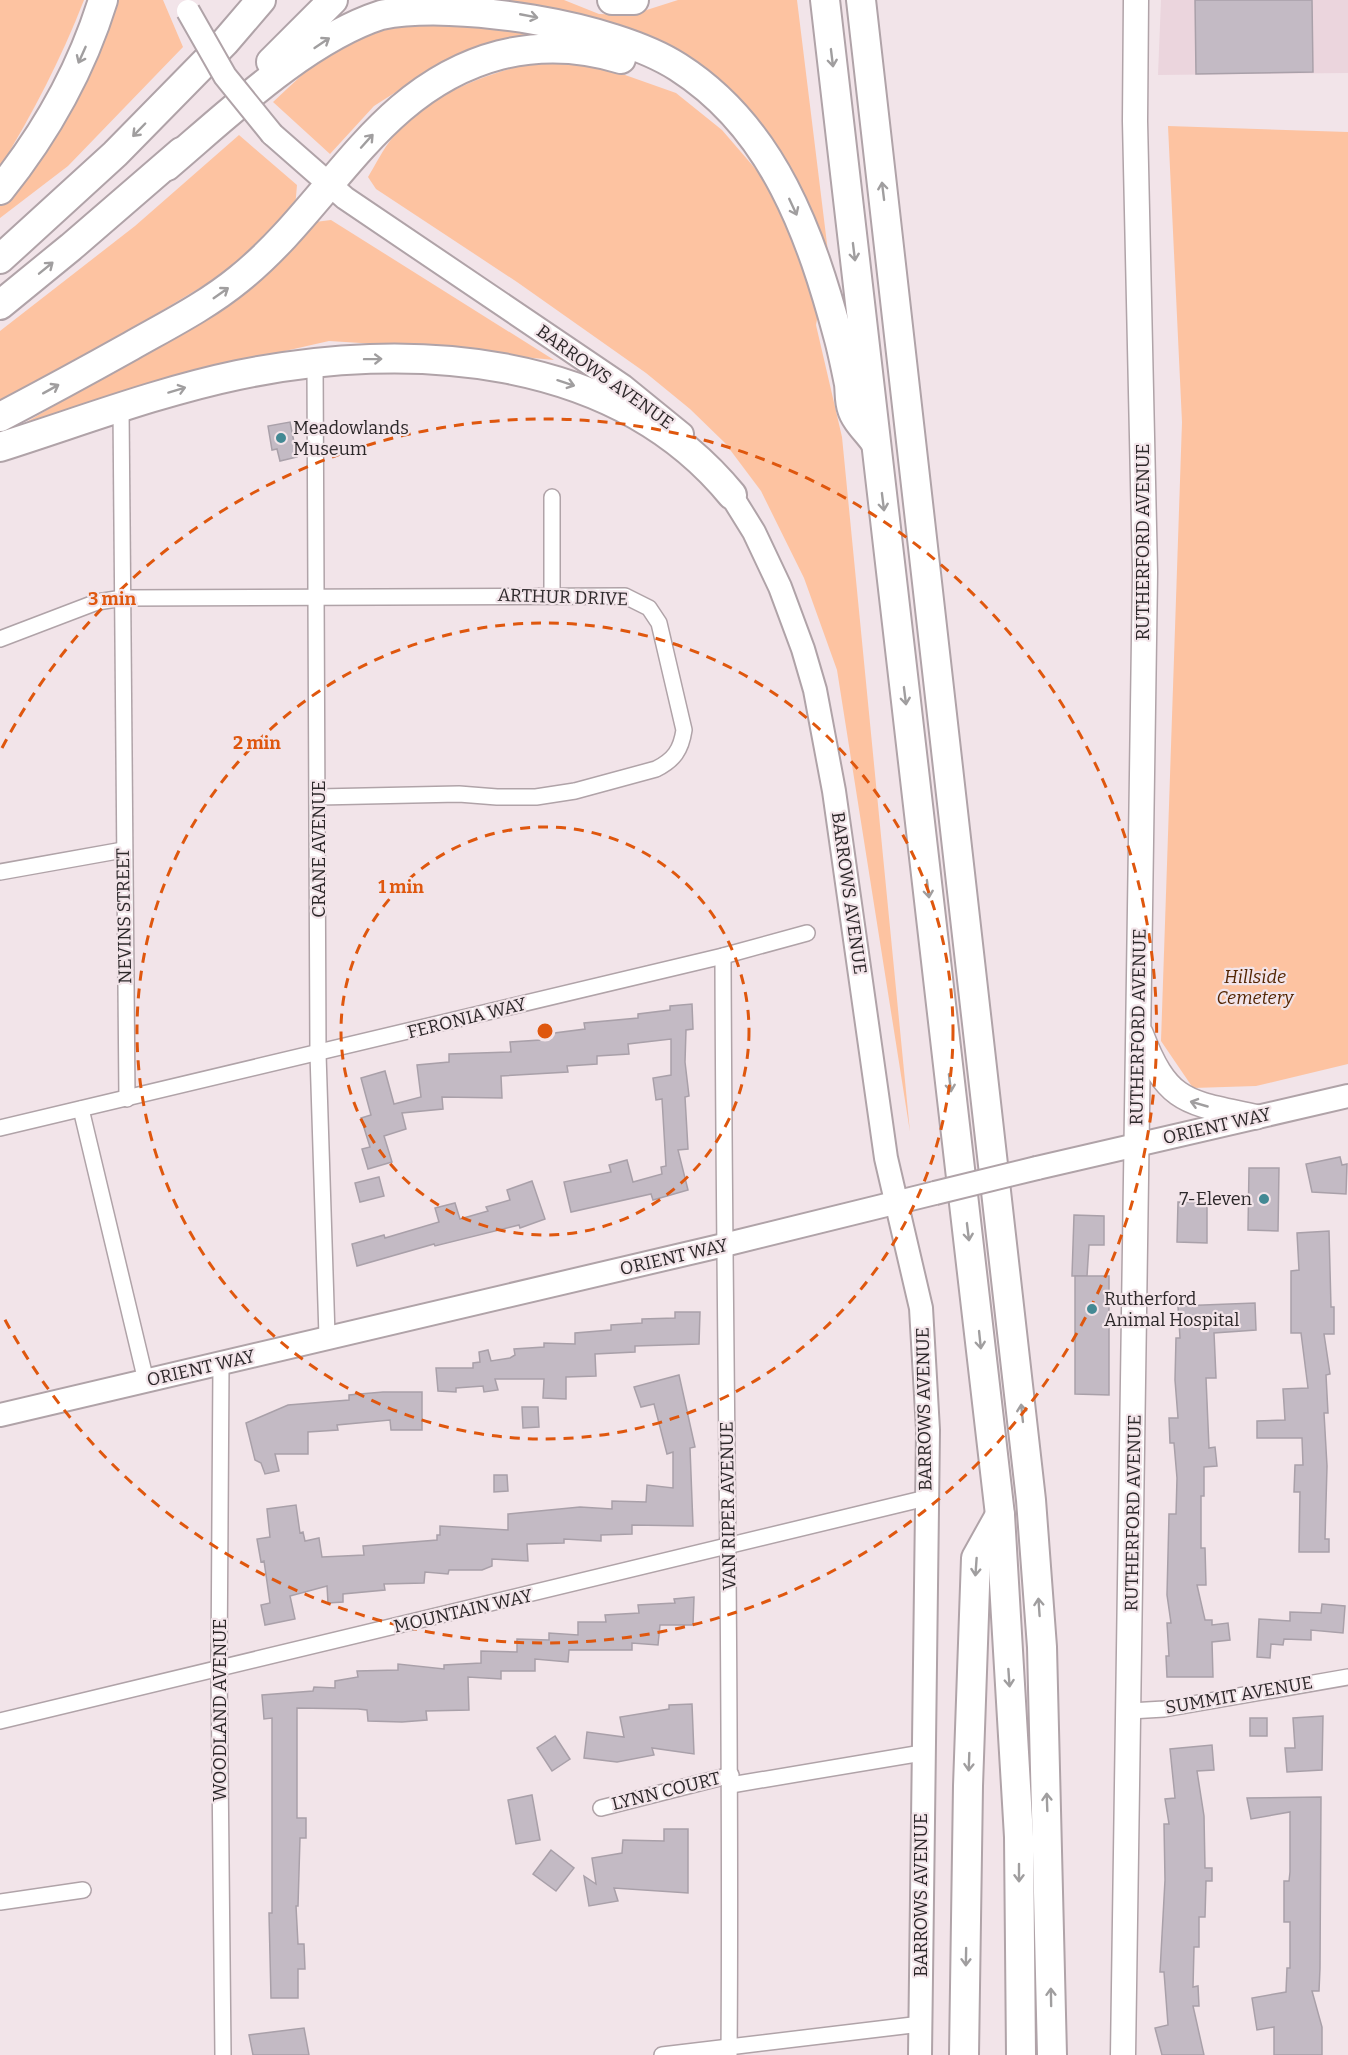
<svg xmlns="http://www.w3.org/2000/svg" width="1348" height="2055" viewBox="0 0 1348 2055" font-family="Bitter,serif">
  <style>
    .built { fill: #ebd5dd }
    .green { fill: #fdc3a1 }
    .building { fill: #c3bac4; stroke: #a9a0a9; stroke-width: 1.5 }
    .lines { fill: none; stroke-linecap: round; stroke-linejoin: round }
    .street-casing { stroke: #b0a3a8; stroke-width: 18 }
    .secondary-casing { stroke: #b0a3a8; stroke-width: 26 }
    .primary-casing { stroke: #b0a3a8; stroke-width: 27 }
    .highway-casing { stroke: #b0a3a8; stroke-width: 32 }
    .street { stroke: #fff; stroke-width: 15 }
    .secondary { stroke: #fff; stroke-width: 22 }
    .primary { stroke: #fff; stroke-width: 24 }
    .highway { stroke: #fff; stroke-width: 28 }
    .secondary-bridge-casing { stroke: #b0a3a8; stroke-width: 26; stroke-linecap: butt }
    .secondary-bridge { stroke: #fff; stroke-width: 22 }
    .oneway { stroke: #a09e9f }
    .ring { fill: none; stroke: #df570e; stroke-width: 3; stroke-dasharray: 10 8 }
    .poi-dot { fill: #438994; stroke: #f2e4e9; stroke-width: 2 }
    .labels { text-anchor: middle; stroke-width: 4.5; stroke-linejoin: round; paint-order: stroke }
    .street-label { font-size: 18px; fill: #2d282a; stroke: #f2e4e9 }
    .poi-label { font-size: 18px; fill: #2d282a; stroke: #f2e4e9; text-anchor: start }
    .park-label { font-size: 18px; font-style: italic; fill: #532502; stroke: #f2e4e9 }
    .centre { fill: #df570e; stroke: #f2e4e9; stroke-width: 3 }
    .ring-label { font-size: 18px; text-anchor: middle; font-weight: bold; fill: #df570e; stroke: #f2e4e9; stroke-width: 4.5; stroke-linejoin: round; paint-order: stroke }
  </style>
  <rect width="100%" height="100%" fill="#f2e4e9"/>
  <polygon class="built" points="1161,0 1348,0 1348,73 1158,75"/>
  <g class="green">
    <path d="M 0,0 L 84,0 C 61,59 33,113 0,167 Z"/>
    <polygon points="117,0 163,0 183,47 68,166 0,218 0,206 32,165"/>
    <polygon points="496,0 564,0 599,14 631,15 678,0 797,0 829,260 799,186 729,87 651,43 542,7"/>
    <polygon points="431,16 569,37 502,40 432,69 374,106 330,154 273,102 334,45 380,24"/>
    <path d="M 544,59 L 611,70 L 676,93 L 722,130 L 777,194 L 820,302 L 816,325 L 842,437 L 910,1132 L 837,670 L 804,578 L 761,491 L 725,443 L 690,409 L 646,373 L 517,282 L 376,189 L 368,177 C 376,164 383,149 393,137 C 433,90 486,75 544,59 Z"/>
    <polygon points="1168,126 1348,132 1348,1064 1256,1086 1193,1088 1161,1041 1182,422"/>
    <polygon points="239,135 297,185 295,208 228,271 66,368 0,404 0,331 135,226"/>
    <polygon points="331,220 554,360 409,346 329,341 218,366 18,427 185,329 315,222"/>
  </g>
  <g class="building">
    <polygon points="1195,0 1312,0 1313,72 1196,74"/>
    <polygon points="290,422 297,457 280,461 277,449 272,450 268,426"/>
    <polygon points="692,1004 693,1029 686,1030 685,1062 689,1096 685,1097 688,1149 678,1150 688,1190 653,1200 651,1194 571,1212 564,1182 611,1172 609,1165 627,1160 633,1182 662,1174 661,1167 666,1166 662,1099 656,1100 653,1078 671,1075 671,1039 628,1044 629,1054 597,1056 597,1064 567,1066 568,1072 501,1076 502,1098 442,1097 443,1109 402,1113 406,1129 384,1136 392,1162 368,1169 362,1149 370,1147 361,1118 371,1115 361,1078 385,1071 394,1104 421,1097 417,1065 449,1062 449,1054 511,1052 510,1042 540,1040 539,1035 585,1029 584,1023 638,1018 638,1014 670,1010 670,1006"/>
    <polygon points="1340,1157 1342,1165 1347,1164 1346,1194 1312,1192 1306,1164"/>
    <polygon points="1249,1168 1279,1168 1278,1231 1248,1230"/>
    <polygon points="379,1177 384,1196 360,1202 355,1183"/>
    <polygon points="532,1181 545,1219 520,1228 519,1225 435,1246 434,1244 357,1266 352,1244 384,1235 385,1238 439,1222 435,1208 455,1203 460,1219 488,1211 486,1207 510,1200 507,1190"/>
    <polygon points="1178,1202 1207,1203 1207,1243 1177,1242"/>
    <polygon points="1074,1215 1104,1216 1104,1245 1089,1245 1087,1276 1072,1276"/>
    <polygon points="1329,1231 1331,1307 1334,1307 1334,1334 1324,1334 1330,1374 1326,1375 1328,1413 1324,1413 1327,1466 1325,1539 1329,1539 1329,1552 1299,1552 1300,1492 1294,1492 1295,1465 1303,1465 1302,1438 1257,1438 1257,1421 1285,1420 1283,1389 1308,1388 1301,1333 1291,1333 1291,1271 1299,1270 1297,1233"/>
    <polygon points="1075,1276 1109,1276 1109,1395 1075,1394"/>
    <polygon points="1255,1303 1256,1330 1214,1333 1216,1378 1206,1378 1209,1448 1215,1447 1217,1466 1204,1467 1204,1496 1201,1496 1201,1548 1205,1548 1206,1585 1197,1585 1205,1620 1212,1620 1212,1625 1228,1623 1230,1640 1212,1642 1213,1677 1167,1677 1166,1656 1169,1656 1167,1623 1171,1623 1167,1595 1169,1514 1176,1514 1177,1478 1174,1443 1170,1443 1169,1418 1178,1418 1175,1380 1176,1338 1180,1338 1178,1306"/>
    <polygon points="675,1312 700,1312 699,1344 635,1346 635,1352 595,1354 596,1376 566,1377 566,1399 543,1398 544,1379 495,1379 498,1390 484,1392 483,1386 456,1388 456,1392 438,1391 436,1368 473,1368 473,1363 480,1362 479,1352 488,1350 491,1361 510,1358 515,1355 514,1349 544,1347 544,1343 575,1344 575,1333 611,1330 611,1325 642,1323 642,1319 675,1318"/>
    <polygon points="679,1375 695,1447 690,1448 693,1526 632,1525 632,1534 601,1535 601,1541 564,1539 564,1543 527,1544 528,1561 492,1559 492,1566 482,1570 449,1570 448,1574 425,1572 424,1583 384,1584 385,1590 343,1594 343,1602 328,1603 327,1586 290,1596 295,1619 265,1625 261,1605 270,1603 264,1561 261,1562 257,1539 270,1537 267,1509 296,1505 300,1533 303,1532 305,1541 319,1538 322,1557 364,1555 363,1546 437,1540 437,1535 440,1535 440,1526 508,1530 508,1514 580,1507 612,1509 612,1501 646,1502 647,1485 673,1488 673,1452 667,1454 654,1404 641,1407 634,1387"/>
    <polygon points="383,1392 422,1392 422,1430 391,1430 390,1420 337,1425 338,1430 308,1432 308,1454 275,1454 279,1471 265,1474 261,1463 255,1460 246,1423 288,1405 349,1400 349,1395"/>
    <polygon points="522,1407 538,1407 539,1427 523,1428"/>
    <polygon points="494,1475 507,1475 508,1491 494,1492"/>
    <polygon points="694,1597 693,1625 660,1625 658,1645 632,1643 632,1650 569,1650 568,1662 535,1659 535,1671 501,1671 501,1679 468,1677 469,1710 426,1711 427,1720 402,1722 368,1721 367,1710 358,1709 297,1708 297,1818 306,1818 306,1838 300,1838 298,1906 296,1906 298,1944 304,1944 305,1969 298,1969 298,1998 271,1998 269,1913 272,1913 272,1718 264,1719 262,1695 313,1691 314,1687 335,1688 335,1681 358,1677 357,1671 398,1670 398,1664 444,1669 444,1665 481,1663 481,1651 517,1652 517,1639 549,1640 549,1633 578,1635 578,1622 606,1622 605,1615 639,1613 638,1605 675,1603 674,1599"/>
    <polygon points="1322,1604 1345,1606 1343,1633 1311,1630 1311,1640 1284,1639 1283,1645 1271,1644 1270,1658 1257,1657 1259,1619 1290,1621 1290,1612 1321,1613"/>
    <polygon points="692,1704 694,1754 652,1748 654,1755 617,1762 584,1758 587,1732 624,1737 620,1717 669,1709 669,1705"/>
    <polygon points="1323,1716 1322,1770 1287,1772 1285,1748 1295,1748 1293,1718"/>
    <rect x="1250" y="1718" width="17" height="18"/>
    <polygon points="555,1736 570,1759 552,1771 537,1748"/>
    <polygon points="1212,1745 1214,1770 1197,1771 1204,1816 1205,1868 1212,1868 1212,1881 1206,1881 1205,1917 1199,1917 1199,1947 1194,1947 1193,1987 1198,1986 1199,2006 1193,2006 1204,2055 1162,2055 1155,2028 1168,2025 1164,1972 1160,1972 1165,1880 1164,1824 1169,1824 1165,1799 1175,1798 1170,1749"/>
    <polygon points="532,1795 540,1840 516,1844 508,1800"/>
    <polygon points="1321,1797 1320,1968 1319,1991 1312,1991 1322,2027 1322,2055 1274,2055 1274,2027 1257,2030 1252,1998 1286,1992 1287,1968 1290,1968 1290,1922 1284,1922 1284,1881 1289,1881 1290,1872 1290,1812 1251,1819 1247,1798"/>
    <polygon points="664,1829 688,1829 688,1893 614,1888 618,1901 589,1906 584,1876 596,1884 592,1858 622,1853 623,1840 664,1841"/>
    <polygon points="551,1850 574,1868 556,1891 533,1874"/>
    <polygon points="304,2028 309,2055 253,2055 249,2035"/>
  </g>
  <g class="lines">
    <g class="street-casing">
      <g id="street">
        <polyline points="315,362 318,1054 327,1336"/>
        <polyline points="121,408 127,1099"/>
        <polyline points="552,595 552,497"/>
        <path d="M 0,639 L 97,602 L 123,598 L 625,596 L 649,608 L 659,623 L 684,730 C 681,750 674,760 656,769 L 575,791 L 536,797 L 497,797 L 459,794 L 319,797"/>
        <polyline points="0,872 123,850"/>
        <path d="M 723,956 C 724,1323 732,1689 729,2055"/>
        <polyline points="81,1109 146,1381"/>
        <polyline points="0,1128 723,956 807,933"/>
        <polyline points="221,1365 219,1669 223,2055"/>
        <polyline points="1130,1711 1164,1709 1348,1677"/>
        <polyline points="0,1721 926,1498"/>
        <polyline points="731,1785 922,1753"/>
        <polyline points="601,1808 731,1775"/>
        <polyline points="0,1902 83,1890"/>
        <polyline points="662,2055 921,2024"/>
      </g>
    </g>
    <g class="secondary-casing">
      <g id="secondary">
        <polyline points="272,134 345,198 623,386 682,434"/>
        <polyline points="723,482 754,532 780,587 803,649 815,690 834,791 886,1158 921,1308 928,1430 920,2055"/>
        <polyline points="1037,1168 1348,1096"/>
        <polyline points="0,1415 724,1245 935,1193"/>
      </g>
    </g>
    <g class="primary-casing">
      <g id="primary">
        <path d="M 1141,1034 C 1168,1105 1188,1102 1256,1117"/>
        <polyline points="1123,2055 1145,572 1135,121 1136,0"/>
      </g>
    </g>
    <g class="highway-casing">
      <g id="highway">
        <polyline points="612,0 634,0"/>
        <polyline points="825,0 1000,1515 1019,1837 1021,2055"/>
        <polyline points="861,0 1031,1500 1042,1647 1052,2055"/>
        <polyline points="271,62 333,0"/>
        <path d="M 167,166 C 227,115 306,39 381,15 C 455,0 613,25 678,67 C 725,97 759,139 784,187 C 809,235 825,287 839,339 C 843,354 846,369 849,384 C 850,392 849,401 852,409 C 855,420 868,432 875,442"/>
        <path d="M 0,190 C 45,134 82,68 103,0"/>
        <polyline points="0,259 115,154 225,42 261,0"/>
        <polyline points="0,305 71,247 181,152"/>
        <path d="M 0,417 C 44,394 88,370 131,346 C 168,325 206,306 239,279 C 331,205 377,87 500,55 C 540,45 582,47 621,59"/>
        <path d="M 0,447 C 79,422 157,392 238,375 C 407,340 615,352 732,495"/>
        <polyline points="964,2055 968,1786 976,1558 1000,1515"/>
      </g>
    </g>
    <use href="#street" class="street"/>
    <use href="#secondary" class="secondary"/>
    <use href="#primary" class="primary"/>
    <use href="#highway" class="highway"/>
    <g class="secondary-bridge-casing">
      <g id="secondary-bridge">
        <polyline points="188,11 225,76 272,134"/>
        <polyline points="935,1193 1037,1168"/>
      </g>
    </g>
    <use href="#secondary-bridge" class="secondary-bridge"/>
  </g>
  <defs><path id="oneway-shaft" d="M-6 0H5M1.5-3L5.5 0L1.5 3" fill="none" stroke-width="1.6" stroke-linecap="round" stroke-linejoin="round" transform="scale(1.5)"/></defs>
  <g class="oneway">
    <use href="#oneway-shaft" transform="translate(529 16) rotate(11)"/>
    <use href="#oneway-shaft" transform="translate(322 43) rotate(-34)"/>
    <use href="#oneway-shaft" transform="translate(82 55) rotate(114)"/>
    <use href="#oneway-shaft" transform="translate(832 58) rotate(83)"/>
    <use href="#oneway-shaft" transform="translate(139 130) rotate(134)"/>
    <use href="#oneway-shaft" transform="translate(367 141) rotate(-48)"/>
    <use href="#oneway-shaft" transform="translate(883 191) rotate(-97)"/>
    <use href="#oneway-shaft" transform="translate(793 207) rotate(65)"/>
    <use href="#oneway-shaft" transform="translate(854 252) rotate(83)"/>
    <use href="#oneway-shaft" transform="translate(46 268) rotate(-39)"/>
    <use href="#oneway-shaft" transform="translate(221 293) rotate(-35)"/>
    <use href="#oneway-shaft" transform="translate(373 359) rotate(-1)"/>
    <use href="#oneway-shaft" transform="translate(566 383) rotate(18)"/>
    <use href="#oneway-shaft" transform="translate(51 389) rotate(-29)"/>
    <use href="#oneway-shaft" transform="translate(177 390) rotate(-17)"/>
    <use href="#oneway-shaft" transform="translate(883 502) rotate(83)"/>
    <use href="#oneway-shaft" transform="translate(905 696) rotate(83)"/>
    <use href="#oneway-shaft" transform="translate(928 889) rotate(83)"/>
    <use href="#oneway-shaft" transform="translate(950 1083) rotate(83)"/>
    <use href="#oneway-shaft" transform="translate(1199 1104) rotate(-164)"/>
    <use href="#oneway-shaft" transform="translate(968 1232) rotate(83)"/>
    <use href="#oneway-shaft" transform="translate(980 1340) rotate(84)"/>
    <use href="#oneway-shaft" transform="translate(1022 1413) rotate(-96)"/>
    <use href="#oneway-shaft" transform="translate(976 1567) rotate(94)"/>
    <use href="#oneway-shaft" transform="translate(1039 1607) rotate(-94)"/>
    <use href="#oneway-shaft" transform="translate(1009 1678) rotate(86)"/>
    <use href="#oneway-shaft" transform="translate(969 1762) rotate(92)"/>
    <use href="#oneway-shaft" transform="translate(1047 1802) rotate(-92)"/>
    <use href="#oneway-shaft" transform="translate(1019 1873) rotate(90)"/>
    <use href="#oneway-shaft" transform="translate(966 1957) rotate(91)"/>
    <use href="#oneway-shaft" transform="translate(1051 1997) rotate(-91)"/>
  </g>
  <g class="ring">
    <circle cx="545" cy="1031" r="204"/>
    <circle cx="545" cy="1031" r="408"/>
    <path d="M2 748A612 612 0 1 1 2 1314"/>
  </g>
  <g class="poi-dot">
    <circle cx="281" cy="438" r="6"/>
    <circle cx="1264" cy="1199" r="6"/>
    <circle cx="1092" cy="1309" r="6"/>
  </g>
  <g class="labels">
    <g class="street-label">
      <text transform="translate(605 377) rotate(36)" y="6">BARROWS AVENUE</text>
      <text transform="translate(1143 542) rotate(-90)" y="6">RUTHERFORD AVENUE</text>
      <text transform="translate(563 597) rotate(2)" y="6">ARTHUR DRIVE</text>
      <text transform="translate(319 849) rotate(-90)" y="6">CRANE AVENUE</text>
      <text transform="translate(849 893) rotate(82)" y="6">BARROWS AVENUE</text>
      <text transform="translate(124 916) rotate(-91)" y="6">NEVINS STREET</text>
      <text transform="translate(467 1018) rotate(-14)" y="6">FERONIA WAY</text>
      <text transform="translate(1138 1027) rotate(-89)" y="6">RUTHERFORD AVENUE</text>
      <text transform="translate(1217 1126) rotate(-13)" y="6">ORIENT WAY</text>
      <text transform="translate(674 1257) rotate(-13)" y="6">ORIENT WAY</text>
      <text transform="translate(201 1368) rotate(-13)" y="6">ORIENT WAY</text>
      <text transform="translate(924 1409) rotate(-91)" y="6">BARROWS AVENUE</text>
      <text transform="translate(728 1506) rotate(-91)" y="6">VAN RIPER AVENUE</text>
      <text transform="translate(1133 1513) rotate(-89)" y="6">RUTHERFORD AVENUE</text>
      <text transform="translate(463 1611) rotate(-13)" y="6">MOUNTAIN WAY</text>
      <text transform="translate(1239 1695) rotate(-10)" y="6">SUMMIT AVENUE</text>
      <text transform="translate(220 1710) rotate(-90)" y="6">WOODLAND AVENUE</text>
      <text transform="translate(666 1791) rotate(-14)" y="6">LYNN COURT</text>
      <text transform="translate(921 1895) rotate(-90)" y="6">BARROWS AVENUE</text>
    </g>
    <g class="poi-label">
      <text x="293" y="434">Meadowlands<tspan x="293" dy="21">Museum</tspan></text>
      <text x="1252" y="1205" text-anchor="end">7-Eleven</text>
      <text x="1104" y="1305">Rutherford<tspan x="1104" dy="21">Animal Hospital</tspan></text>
    </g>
    <g class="park-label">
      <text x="1255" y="983">Hillside<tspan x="1255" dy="21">Cemetery</tspan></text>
    </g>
  </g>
  <circle cx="545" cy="1031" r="9" class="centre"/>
  <g class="ring-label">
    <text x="112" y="605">3 min</text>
    <text x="257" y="749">2 min</text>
    <text x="401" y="893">1 min</text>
  </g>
</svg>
